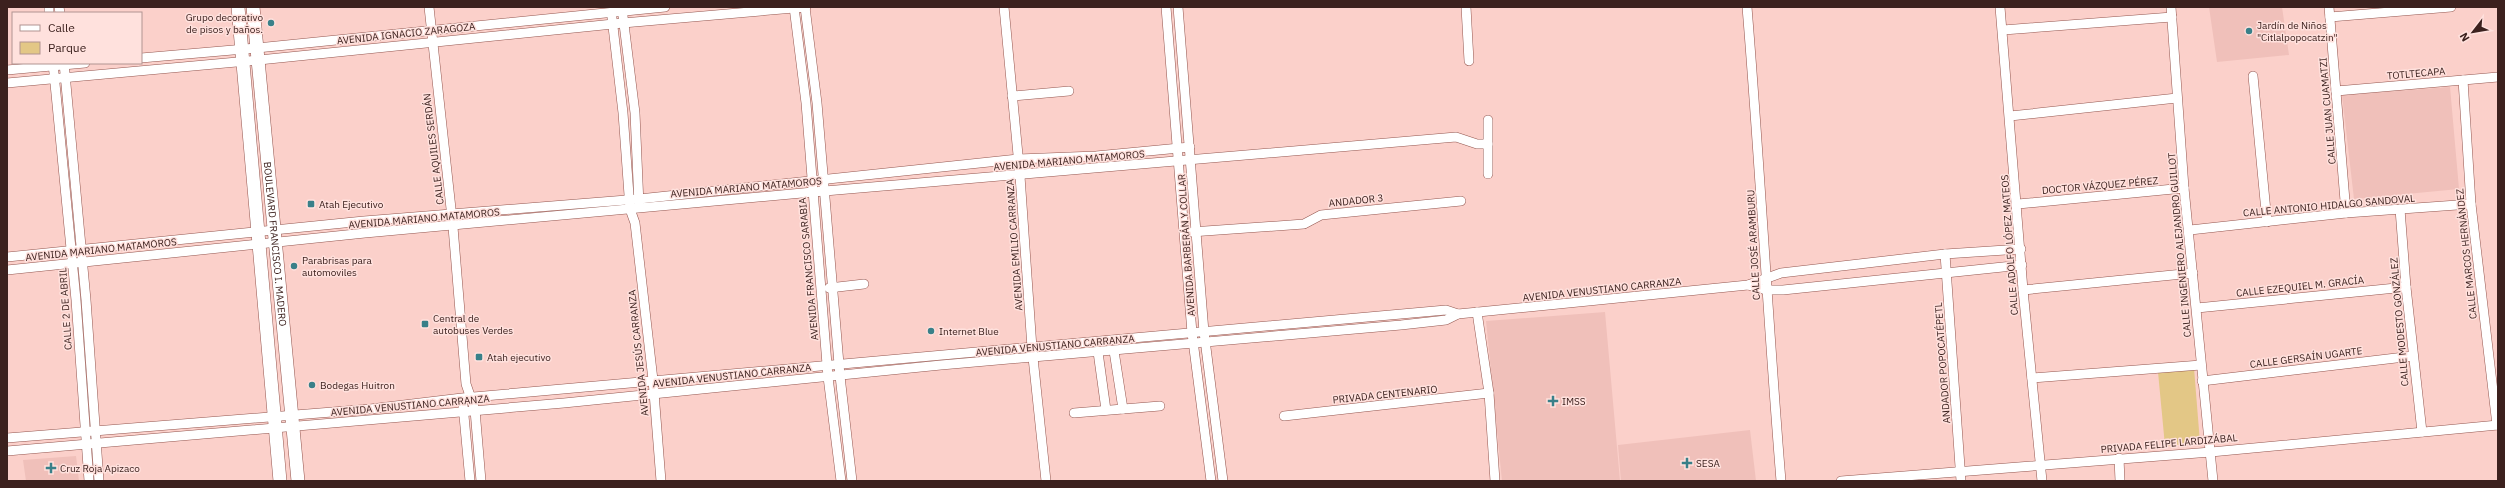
<svg xmlns="http://www.w3.org/2000/svg" width="2505" height="488" viewBox="0 0 2505 488" font-family="'IBM Plex Sans',sans-serif">
  <style>
    .built { fill: #f0c0ba }
    .green { fill: #e3c786 }
    .lines { fill: none; stroke-linecap: round; stroke-linejoin: round }
    .minor-casing { stroke: #94564f; stroke-width: 10 }
    .secondary-casing { stroke: #94564f; stroke-width: 14 }
    .minor { stroke: #fff; stroke-width: 9 }
    .secondary { stroke: #fff; stroke-width: 13 }
    .poi-dot { fill: #398089; stroke: #ffe1dd; stroke-width: 1.5 }
    .labels { text-anchor: middle; stroke-width: 3; stroke-linejoin: round; paint-order: stroke }
    .poi-label { font-size: 10px; fill: #3c211e; stroke: #ffe1dd; text-anchor: start }
    .street-label { font-size: 10px; fill: #3c211e; stroke: #ffe1dd }
  </style>
  <rect width="100%" height="100%" fill="#fbd0ca"/>
  <g class="built">
    <polygon points="2209,7 2282,7 2289,55 2217,62"/>
    <polygon points="2450,87 2459,189 2354,199 2342,95"/>
    <polygon points="1605,312 1620,481 1502,481 1486,321"/>
    <polygon points="1750,430 1756,481 1621,481 1618,445"/>
    <polygon points="76,456 79,481 26,481 23,460"/>
  </g>
  <polygon class="green" points="2194,368 2200,443 2165,446 2158,372"/>
  <g class="lines">
    <g class="minor-casing">
      <g id="minor">
        <polyline points="49,7 49,13"/>
        <polyline points="59,7 60,13"/>
        <polyline points="429,7 453,227 466,384 475,410 481,481"/>
        <polyline points="794,7 806,103 828,377 841,481"/>
        <polyline points="805,7 817,103 840,376 852,481"/>
        <polyline points="1004,7 1020,176 1032,348 1046,481"/>
        <polyline points="1166,7 1192,333 1211,481"/>
        <polyline points="1178,7 1204,332 1223,481"/>
        <polyline points="1466,7 1469,61"/>
        <path d="M 1747,7 C 1760,165 1768,323 1781,481"/>
        <polyline points="2000,7 2023,290 2042,481"/>
        <polyline points="2171,7 2184,188 2213,481"/>
        <polyline points="2329,7 2346,213"/>
        <polyline points="623,16 635,113 639,205"/>
        <polyline points="2330,17 2451,7"/>
        <polyline points="612,18 623,113 630,209 635,223 653,380 661,481"/>
        <polyline points="2003,30 2172,17"/>
        <polyline points="141,58 257,48 665,7"/>
        <polyline points="53,63 76,300 89,481"/>
        <polyline points="64,63 86,300 99,481"/>
        <polyline points="7,70 85,63"/>
        <polyline points="2253,76 2267,222"/>
        <polyline points="2463,80 2471,204 2497,425"/>
        <polyline points="7,83 259,60 623,23 806,7"/>
        <polyline points="2336,91 2498,77"/>
        <polyline points="1012,96 1069,91"/>
        <polyline points="2010,116 2177,98"/>
        <polyline points="1488,174 1488,120"/>
        <polyline points="2018,204 2184,188"/>
        <polyline points="2400,209 2406,287 2422,432"/>
        <polyline points="2190,230 2346,213 2471,204"/>
        <polyline points="1191,232 1304,224 1321,215 1461,201"/>
        <polyline points="1945,254 1961,481"/>
        <polyline points="7,257 364,221 639,199 1018,159 1096,156 1190,147"/>
        <polyline points="7,270 365,233 813,192 1456,137 1477,144 1488,144"/>
        <polyline points="1748,285 1766,290 1783,290 2022,265"/>
        <polyline points="829,288 864,284"/>
        <polyline points="2023,290 2193,273"/>
        <polyline points="2197,308 2406,287"/>
        <polyline points="1477,312 1489,393 1495,481"/>
        <polyline points="1114,351 1123,409"/>
        <polyline points="1098,352 1106,410"/>
        <polyline points="2032,378 2201,365"/>
        <polyline points="2202,381 2413,356"/>
        <polyline points="463,405 470,481"/>
        <polyline points="1074,413 1160,406"/>
        <polyline points="1284,416 1489,393"/>
        <polyline points="7,438 370,409 462,398 1446,310 1458,314"/>
        <polyline points="7,451 564,403 941,365 1401,325 1446,320 1458,314 1748,285 1781,273 1945,254 2021,249"/>
        <polyline points="2119,458 2120,481"/>
        <polyline points="1841,481 2211,452 2498,425"/>
      </g>
    </g>
    <g class="secondary-casing">
      <g id="secondary">
        <polyline points="238,7 280,481"/>
        <path id="s1" d="M 253,7 L 298,481"/>
      </g>
    </g>
    <use href="#minor" class="minor"/>
    <use href="#secondary" class="secondary"/>
  </g>
  <g class="poi-dot">
    <circle cx="271" cy="23" r="4"/>
    <circle cx="2249" cy="31" r="4"/>
    <rect x="307" y="200" width="8" height="8" rx="2"/>
    <circle cx="294" cy="266" r="4"/>
    <rect x="421" y="320" width="8" height="8" rx="2"/>
    <circle cx="931" cy="331" r="4"/>
    <rect x="475" y="353" width="8" height="8" rx="2"/>
    <circle cx="312" cy="385" r="4"/>
    <path d="M1551 395h4v4h4v4h-4v4h-4v-4h-4v-4h4z"/>
    <path d="M1685 457h4v4h4v4h-4v4h-4v-4h-4v-4h4z"/>
    <path d="M49 462h4v4h4v4h-4v4h-4v-4h-4v-4h4z"/>
  </g>
  <g class="labels">
    <g class="poi-label">
      <text x="263" y="21" text-anchor="end">Grupo decorativo<tspan x="263" dy="12">de pisos y baños.</tspan></text>
      <text x="2257" y="29">Jardín de Niños<tspan x="2257" dy="12">"Citlalpopocatzin"</tspan></text>
      <text x="319" y="208">Atah Ejecutivo</text>
      <text x="302" y="264">Parabrisas para<tspan x="302" dy="12">automoviles</tspan></text>
      <text x="433" y="322">Central de<tspan x="433" dy="12">autobuses Verdes</tspan></text>
      <text x="939" y="335">Internet Blue</text>
      <text x="487" y="361">Atah ejecutivo</text>
      <text x="320" y="389">Bodegas Huitron</text>
      <text x="1562" y="405">IMSS</text>
      <text x="1696" y="467">SESA</text>
      <text x="60" y="472">Cruz Roja Apizaco</text>
    </g>
    <g class="street-label">
      <text transform="translate(406 33) rotate(-6)" y="4">AVENIDA IGNACIO ZARAGOZA</text>
      <text transform="translate(2416 73) rotate(-5)" y="4">TOTLTECAPA</text>
      <text transform="translate(2327 111) rotate(-95)" y="4">CALLE JUAN CUAMATZI</text>
      <text transform="translate(433 149) rotate(-97)" y="4">CALLE AQUILES SERDÁN</text>
      <text transform="translate(1069 160) rotate(-5)" y="4">AVENIDA MARIANO MATAMOROS</text>
      <text transform="translate(2100 185) rotate(-5)" y="4">DOCTOR VÁZQUEZ PÉREZ</text>
      <text transform="translate(746 187) rotate(-5)" y="4">AVENIDA MARIANO MATAMOROS</text>
      <text transform="translate(1356 200) rotate(-6)" y="4">ANDADOR 3</text>
      <text transform="translate(2329 205) rotate(-5)" y="4">CALLE ANTONIO HIDALGO SANDOVAL</text>
      <text transform="translate(424 218) rotate(-5)" y="4">AVENIDA MARIANO MATAMOROS</text>
      <text dy="4" stroke="none"><textPath href="#s1" startOffset="238">BOULEVARD FRANCISCO I. MADERO</textPath></text>
      <text transform="translate(1014 245) rotate(-94)" y="4">AVENIDA EMILIO CARRANZA</text>
      <text transform="translate(1186 245) rotate(-94)" y="4">AVENIDA BARBERÁN Y COLLAR</text>
      <text transform="translate(1753 245) rotate(-93)" y="4">CALLE JOSÉ ARAMBURU</text>
      <text transform="translate(2009 245) rotate(-94)" y="4">CALLE ADOLFO LÓPEZ MATEOS</text>
      <text transform="translate(2179 245) rotate(-95)" y="4">CALLE INGENIERO ALEJANDRO GUILLOT</text>
      <text transform="translate(101 249) rotate(-6)" y="4">AVENIDA MARIANO MATAMOROS</text>
      <text transform="translate(2466 254) rotate(-96)" y="4">CALLE MARCOS HERNÁNDEZ</text>
      <text transform="translate(808 269) rotate(-95)" y="4">AVENIDA FRANCISCO SARABIA</text>
      <text transform="translate(2300 286) rotate(-6)" y="4">CALLE EZEQUIEL M. GRACÍA</text>
      <text transform="translate(1602 289) rotate(-6)" y="4">AVENIDA VENUSTIANO CARRANZA</text>
      <text transform="translate(65 309) rotate(-94)" y="4">CALLE 2 DE ABRIL</text>
      <text transform="translate(2399 322) rotate(-95)" y="4">CALLE MODESTO GONZÁLEZ</text>
      <text transform="translate(1055 345) rotate(-5)" y="4">AVENIDA VENUSTIANO CARRANZA</text>
      <text transform="translate(638 353) rotate(-96)" y="4">AVENIDA JESÚS CARRANZA</text>
      <text transform="translate(2306 357) rotate(-7)" y="4">CALLE GERSAÍN UGARTE</text>
      <text transform="translate(1942 363) rotate(-94)" y="4">ANDADOR POPOCATÉPETL</text>
      <text transform="translate(732 375) rotate(-6)" y="4">AVENIDA VENUSTIANO CARRANZA</text>
      <text transform="translate(1385 394) rotate(-6)" y="4">PRIVADA CENTENARIO</text>
      <text transform="translate(410 405) rotate(-5)" y="4">AVENIDA VENUSTIANO CARRANZA</text>
      <text transform="translate(2169 443) rotate(-5)" y="4">PRIVADA FELIPE LARDIZÁBAL</text>
    </g>
  </g>
  <rect width="2505" height="488" fill="none" stroke="#3c211e" stroke-width="16"/>
  <rect x="12" y="12" width="130" height="52" fill="#ffe1dd" stroke="#b19491"/>
  <rect x="20" y="25" width="20" height="6" fill="#ffffff" stroke="#b19491"/>
  <text x="48" y="32" font-size="12" fill="#3c211e">Calle</text>
  <rect x="20" y="42" width="20" height="12" fill="#e3c786" stroke="#b19491"/>
  <text x="48" y="52" font-size="12" fill="#3c211e">Parque</text>
  <g transform="translate(2473 32) rotate(239)" stroke="#ffe1dd" stroke-width="3" paint-order="stroke">
  <path d="M0-3L7 15L0 10L-7 15Z" fill="#3c211e"/>
  <text y="-6" font-size="11" font-weight="bold" text-anchor="middle" fill="#3c211e">N</text>
  </g>
</svg>
